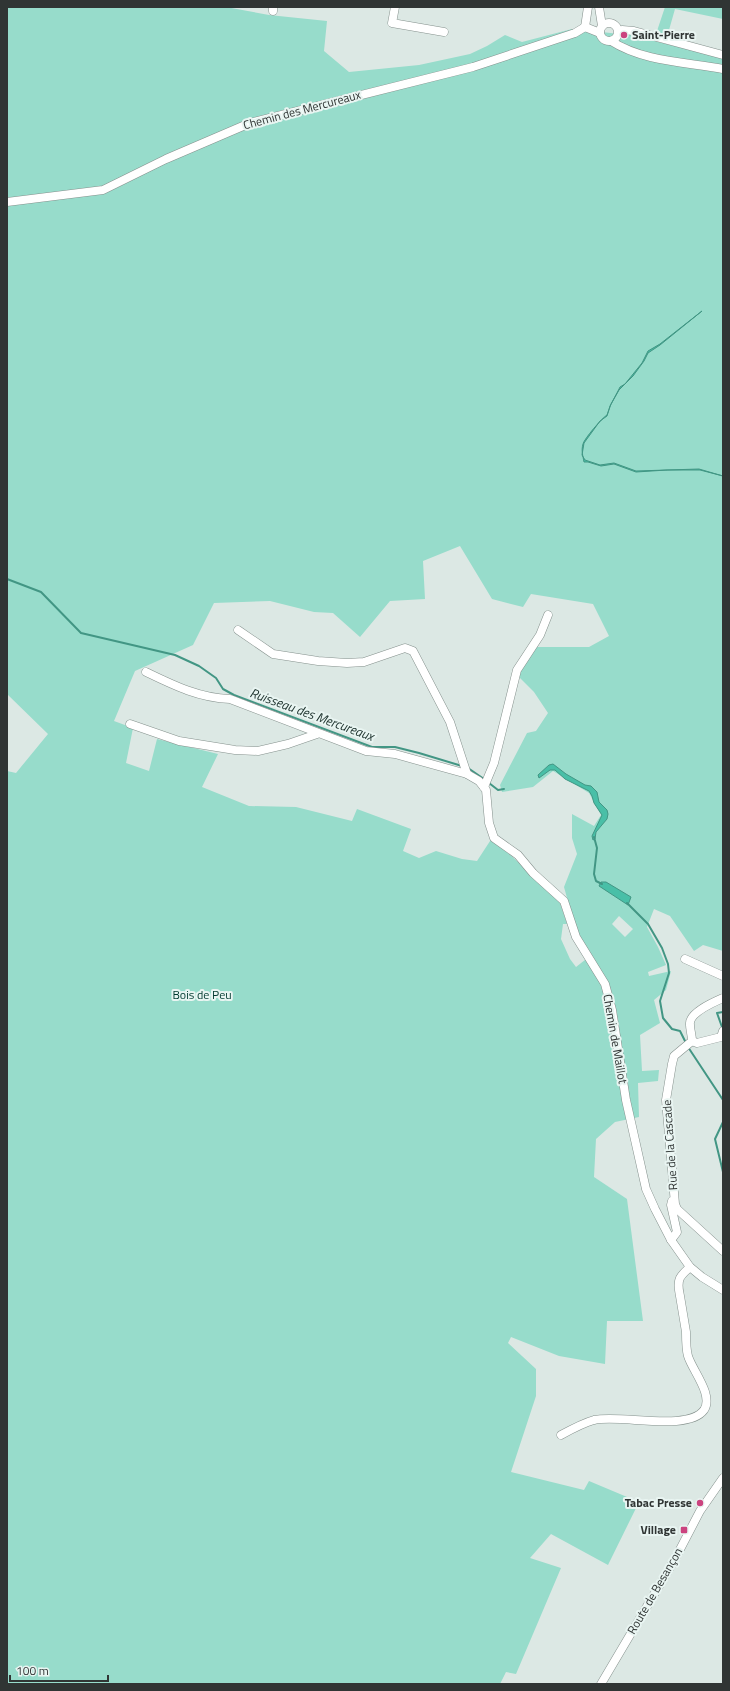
<svg xmlns="http://www.w3.org/2000/svg" width="730" height="1691" viewBox="0 0 730 1691" font-family="'Titillium Web',sans-serif">
  <style>
    .green { fill: #97dccb; fill-rule: evenodd }
    .water { fill: #49bfa7; stroke: #429684 }
    .lines { fill: none; stroke-linecap: round; stroke-linejoin: round }
    .stream { stroke: #429684; stroke-width: 2 }
    .minor-casing { stroke: #85918d; stroke-width: 9 }
    .minor { stroke: #fff; stroke-width: 8 }
    .poi-dot { fill: #cb437f; stroke: #e9f5f2; stroke-width: 1.5 }
    .labels { text-anchor: middle; stroke-width: 4; stroke-linejoin: round; paint-order: stroke }
    .poi-label { font-size: 12px; font-weight: bold; fill: #303534; stroke: #e9f5f2; text-anchor: end }
    .street-label { font-size: 12px; fill: #303534; stroke: #e9f5f2 }
    .park-label { font-size: 12px; fill: #01392f; stroke: #e9f5f2 }
    .water-label { font-size: 13px; font-style: italic; fill: #1a2f2a; stroke: #e9f5f2 }
  </style>
  <rect width="100%" height="100%" fill="#dce8e4"/>
  <g class="green">
    <path d="M 7,7 L 226,7 L 269,15 L 327,21 L 324,51 L 349,72 L 419,65 L 470,54 L 487,46 L 505,35 L 522,42 L 572,29 L 630,35 L 723,58 L 723,951 L 703,945 L 694,951 L 670,916 L 654,909 L 647,927 L 658,947 L 666,965 L 648,972 L 649,976 L 671,971 L 666,990 L 654,1000 L 660,1023 L 640,1035 L 642,1071 L 659,1070 L 658,1081 L 638,1083 L 639,1117 L 615,1122 L 596,1139 L 594,1177 L 627,1199 L 643,1321 L 607,1321 L 605,1364 L 559,1356 L 511,1337 L 508,1343 L 536,1369 L 536,1396 L 511,1472 L 584,1490 L 589,1481 L 639,1502 L 608,1565 L 551,1534 L 530,1558 L 561,1568 L 516,1674 L 506,1672 L 500,1684 L 7,1684 L 7,771 L 16,773 L 48,734 L 7,694 ZM 460,546 L 492,599 L 523,607 L 531,594 L 593,604 L 609,636 L 589,647 L 534,647 L 518,676 L 534,692 L 548,713 L 536,731 L 527,733 L 500,785 L 502,792 L 533,787 L 553,771 L 589,793 L 601,815 L 594,826 L 572,814 L 572,838 L 577,854 L 564,887 L 577,934 L 590,956 L 576,967 L 570,959 L 561,939 L 563,924 L 567,924 L 559,900 L 492,838 L 477,861 L 462,859 L 436,851 L 419,858 L 403,851 L 411,829 L 357,809 L 352,821 L 296,807 L 249,806 L 202,787 L 218,754 L 157,739 L 149,771 L 126,763 L 133,728 L 114,721 L 135,671 L 193,645 L 214,603 L 270,601 L 314,612 L 333,613 L 360,637 L 390,601 L 425,599 L 423,561 ZM 619,916 L 633,929 L 625,937 L 612,924 Z"/>
    <polygon points="665,7 723,7 723,19 675,9 667,37 656,34"/>
  </g>
  <g class="water">
    <path d="M 702,311 L 660,345 L 648,353 L 644,361 L 633,376 L 619,390 L 610,406 L 607,416 L 600,421 L 584,443 L 582,455 L 585,460 L 600,465 L 614,463 L 636,471 L 699,469 L 723,476 L 700,470 L 667,470 L 636,472 L 614,464 L 601,466 L 588,462 L 584,462 C 583,456 581,451 583,444 C 584,439 602,418 607,415 L 611,404 L 618,391 L 620,387 L 625,384 L 642,363 L 648,351 L 660,344 Z"/>
    <polygon points="553,764 566,774 585,785 591,786 597,792 599,802 607,810 608,814 607,819 596,832 595,839 593,840 592,836 602,815 594,803 592,796 589,791 565,779 555,770 550,770 539,778 538,775 549,765"/>
    <polygon points="601,882 606,882 631,897 628,905 599,886"/>
  </g>
  <g class="lines">
    <g class="stream">
      <polyline points="7,579 41,592 81,633 175,655 199,666 216,678 223,689 234,695 372,747 395,747 419,753 462,766"/>
      <polyline points="468,768 484,779"/>
      <polyline points="489,783 498,790 504,789"/>
      <polyline points="594,837 597,848 594,874 596,881 602,884"/>
      <polyline points="627,903 648,924 662,948 668,964 669,973 660,1001 663,1018 672,1029 680,1031 686,1043"/>
      <polyline points="722,1027 717,1013 723,1012"/>
      <polyline points="688,1047 723,1100"/>
      <polyline points="723,1122 715,1139 723,1172"/>
    </g>
    <g class="minor-casing">
      <g id="minor">
        <polyline points="395,7 392,23 444,32"/>
        <polyline points="599,7 602,26"/>
        <polyline points="273,11 273,7"/>
        <circle cx="609" cy="32" r="9"/>
        <polyline points="585,27 588,7"/>
        <polyline points="585,27 600,33"/>
        <polyline points="619,31 622,30 634,31 723,55"/>
        <path d="M 611,41 C 644,62 686,62 723,69"/>
        <polyline points="7,202 103,190 166,159 250,123 473,67 575,33 585,27"/>
        <polyline points="238,630 273,654 318,661 347,663 364,662 405,648 413,651 450,722 467,774"/>
        <path d="M 146,672 C 173,685 199,698 230,699 L 366,751 L 395,754 L 467,774 L 479,781 L 486,790 L 489,823 L 494,838 L 518,855 L 533,873 L 564,901 L 576,937 L 605,984 L 612,1010 L 626,1100 L 633,1131 L 646,1189 L 655,1209 L 671,1240 L 690,1267 L 702,1277 L 723,1290"/>
        <polyline points="130,724 179,741 235,750 258,751 288,744 317,734"/>
        <polyline points="484,787 494,763 517,670 540,635 548,615"/>
        <polyline points="685,959 723,976"/>
        <path d="M 723,998 C 714,1002 688,1013 690,1025 C 690,1030 692,1035 692,1041 L 674,1056 L 672,1064 L 666,1100 L 675,1204 L 677,1209 L 723,1251"/>
        <polyline points="692,1041 697,1043 721,1037 723,1031"/>
        <polyline points="671,1240 677,1232 671,1205 672,1201"/>
        <path d="M 561,1435 C 572,1429 583,1423 594,1420 C 620,1414 688,1432 704,1410 C 714,1395 692,1370 688,1356 C 686,1349 686,1340 686,1332 C 684,1320 682,1308 680,1296 C 679,1290 677,1284 680,1278 C 682,1274 687,1270 690,1267"/>
        <polyline points="601,1684 675,1559 700,1511 723,1478"/>
      </g>
    </g>
    <use href="#minor" class="minor"/>
  </g>
  <g class="poi-dot">
    <circle cx="624" cy="35" r="4"/>
    <circle cx="700" cy="1503" r="4"/>
    <rect x="680" y="1526" width="8" height="8" rx="2"/>
  </g>
  <g class="labels">
    <g class="poi-label">
      <text x="632" y="39" text-anchor="start">Saint-Pierre</text>
      <text x="692" y="1507">Tabac Presse</text>
      <text x="676" y="1534">Village</text>
    </g>
    <g class="street-label">
      <text transform="translate(302 110) rotate(-15)" y="4">Chemin des Mercureaux</text>
      <text transform="translate(615 1039) rotate(80)" y="4">Chemin de Maillot</text>
      <text transform="translate(670 1145) rotate(-94)" y="4">Rue de la Cascade</text>
      <text transform="translate(655 1591) rotate(-60)" y="4">Route de Besançon</text>
    </g>
    <g class="park-label">
      <text x="202" y="999">Bois de Peu</text>
    </g>
    <g class="water-label">
      <text transform="translate(312 714) rotate(20)" y="5">Ruisseau des Mercureaux</text>
    </g>
  </g>
  <rect width="730" height="1691" fill="none" stroke="#303534" stroke-width="16"/>
  <path d="M10 1675v6h98v-6" fill="none" stroke="#303534" stroke-width="2"/>
  <text x="16" y="1675" font-size="12" fill="#303534" stroke="#e9f5f2" stroke-width="3" paint-order="stroke">100 m</text>
</svg>
